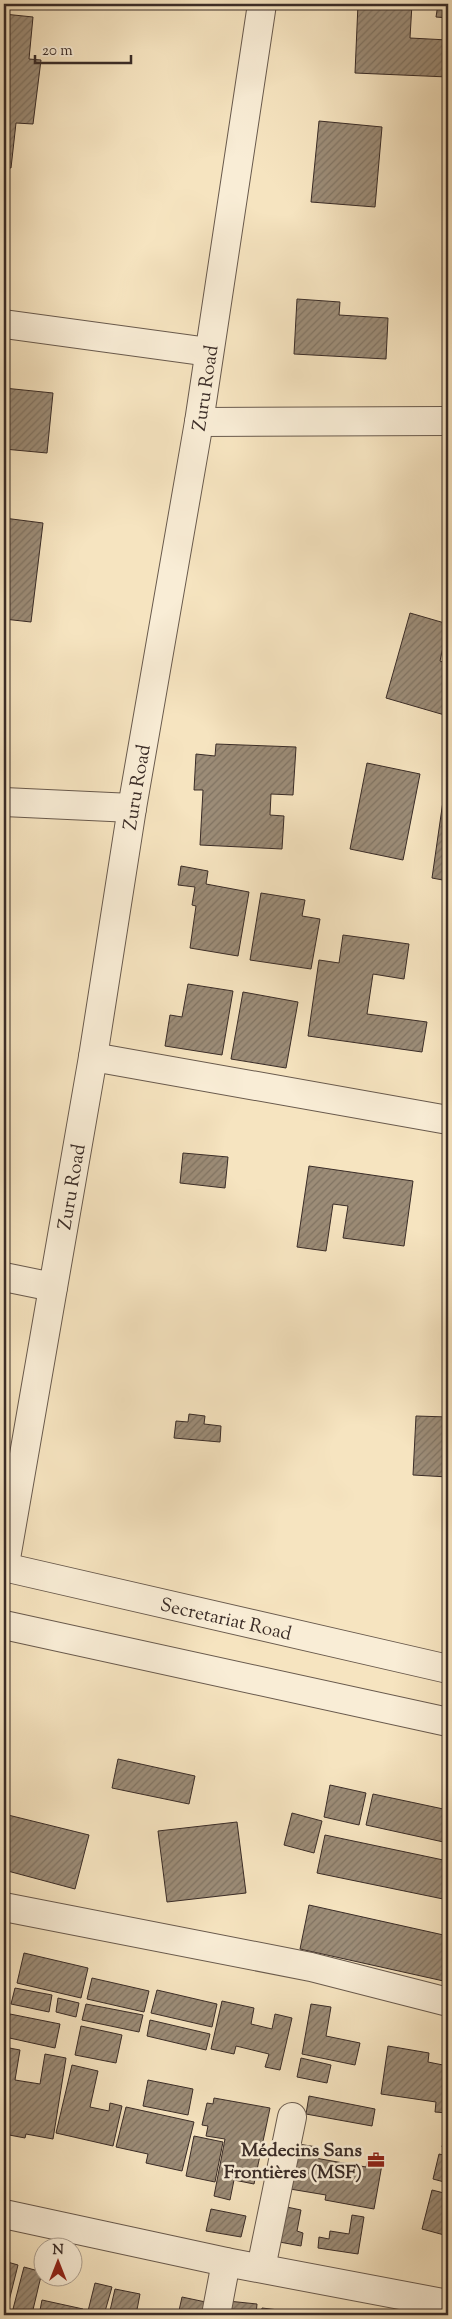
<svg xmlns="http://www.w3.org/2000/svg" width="452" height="2319" viewBox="0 0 452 2319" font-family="'Sorts Mill Goudy',serif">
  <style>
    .building { fill: url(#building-hatch); stroke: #3a2c27 }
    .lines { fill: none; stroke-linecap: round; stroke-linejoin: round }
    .minor-casing { stroke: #695a4d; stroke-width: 30 }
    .minor { stroke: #f9edd6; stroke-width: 28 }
    .labels { text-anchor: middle; stroke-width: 5; stroke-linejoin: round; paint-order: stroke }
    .street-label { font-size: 19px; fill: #3a2c27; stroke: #f9edd6 }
    .poi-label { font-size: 19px; font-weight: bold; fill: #3a2c27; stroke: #f9edd6; text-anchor: end }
  </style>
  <defs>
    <pattern id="building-hatch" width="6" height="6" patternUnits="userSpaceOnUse" patternTransform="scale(1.25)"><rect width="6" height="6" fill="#9c8c77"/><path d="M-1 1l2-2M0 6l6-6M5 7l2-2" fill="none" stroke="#807362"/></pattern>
  </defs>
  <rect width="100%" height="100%" fill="#f6e4c0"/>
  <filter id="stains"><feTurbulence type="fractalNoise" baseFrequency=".004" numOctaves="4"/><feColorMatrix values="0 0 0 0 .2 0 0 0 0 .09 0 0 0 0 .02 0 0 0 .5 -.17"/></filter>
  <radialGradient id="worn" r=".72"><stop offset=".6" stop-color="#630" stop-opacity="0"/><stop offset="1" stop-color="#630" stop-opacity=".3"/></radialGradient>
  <g class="building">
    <polygon points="358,4 412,4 410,38 448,40 448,77 355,73"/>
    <polygon points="438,4 448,4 448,18 436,17"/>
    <polygon points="4,14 33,17 29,59 41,60 33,124 16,123 11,168 4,167"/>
    <polygon points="319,121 382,127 375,207 311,202"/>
    <polygon points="448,158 448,198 443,197"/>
    <polygon points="297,299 340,302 339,315 388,318 386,359 294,354"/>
    <polygon points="4,388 53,393 47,453 4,449"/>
    <polygon points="4,518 43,523 31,622 4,619"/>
    <polygon points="410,613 448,624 440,661 448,664 448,716 386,698"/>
    <polygon points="216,744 296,747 293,795 271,794 270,815 284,816 282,849 200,845 203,790 194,790 196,754 215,756"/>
    <polygon points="367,763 420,774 403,860 350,849"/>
    <polygon points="443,801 448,802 448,881 432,878"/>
    <polygon points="181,866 208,871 206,884 249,892 238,956 190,948 196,906 192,905 195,887 178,885"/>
    <polygon points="4,891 9,892 4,921"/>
    <polygon points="261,893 305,900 302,916 320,919 311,969 250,960"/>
    <polygon points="343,935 409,944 404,979 373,974 367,1014 427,1022 422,1052 308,1036 319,960 339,963"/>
    <polygon points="188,984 233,991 222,1055 165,1046 170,1015 182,1017"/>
    <polygon points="243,992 298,1002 286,1068 231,1059"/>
    <polygon points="183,1153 228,1157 225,1188 180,1183"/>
    <polygon points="309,1166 413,1181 404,1246 343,1238 348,1206 333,1204 326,1251 297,1247"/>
    <polygon points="189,1414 205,1416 204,1424 221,1426 220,1442 174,1438 176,1421 188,1422"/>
    <polygon points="416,1416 448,1417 448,1477 413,1475"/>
    <polygon points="118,1759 195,1776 189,1804 112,1788"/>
    <polygon points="330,1785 366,1793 359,1825 324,1817"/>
    <polygon points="373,1794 448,1810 448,1843 366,1825"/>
    <polygon points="292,1813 322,1821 314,1853 284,1845"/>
    <polygon points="4,1814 89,1835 75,1889 4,1870"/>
    <polygon points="237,1822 246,1893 167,1902 158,1831"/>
    <polygon points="325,1835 448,1861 448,1900 317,1873"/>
    <polygon points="309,1905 448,1936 448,1982 300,1949"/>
    <polygon points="24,1953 88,1968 81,1998 17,1983"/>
    <polygon points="92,1978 149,1991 144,2012 87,1999"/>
    <polygon points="15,1988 52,1995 49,2012 11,2004"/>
    <polygon points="157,1990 217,2004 212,2027 151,2013"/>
    <polygon points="58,1998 79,2003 76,2017 56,2012"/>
    <polygon points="222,2001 254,2008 251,2024 272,2029 275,2014 292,2018 280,2070 265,2067 269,2054 236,2046 234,2054 211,2049"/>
    <polygon points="86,2004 143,2015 139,2032 82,2020"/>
    <polygon points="311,2004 331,2007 326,2036 360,2043 355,2065 302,2054"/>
    <polygon points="10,2014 60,2024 55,2048 5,2037"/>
    <polygon points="150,2020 210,2034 206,2050 147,2036"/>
    <polygon points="81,2026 122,2035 116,2063 75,2055"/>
    <polygon points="388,2046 429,2053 428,2062 448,2066 448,2113 435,2112 436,2102 381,2094"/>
    <polygon points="4,2047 20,2050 15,2080 40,2084 45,2054 66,2058 53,2139 26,2134 25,2138 4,2134"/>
    <polygon points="301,2058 331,2065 327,2083 297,2077"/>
    <polygon points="72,2065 98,2071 90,2107 109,2111 110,2103 122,2106 113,2146 56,2133"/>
    <polygon points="148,2080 193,2089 188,2115 143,2106"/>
    <polygon points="309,2096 375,2109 372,2126 306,2114"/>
    <polygon points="214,2098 270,2108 254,2184 234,2180 230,2200 214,2196 225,2139 206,2136 208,2126 202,2125 207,2103 213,2104"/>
    <polygon points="126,2107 194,2122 182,2171 146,2163 148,2154 116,2147"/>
    <polygon points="448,2120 448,2148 442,2147"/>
    <polygon points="194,2136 223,2142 215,2182 186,2176"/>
    <polygon points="298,2144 317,2147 315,2158 366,2167 369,2156 383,2159 374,2209 325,2200 326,2195 290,2189"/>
    <polygon points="439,2154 448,2156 448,2183 433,2179"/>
    <polygon points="432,2190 448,2194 448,2236 422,2229"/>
    <polygon points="282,2206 301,2210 297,2231 303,2233 301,2246 274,2241"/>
    <polygon points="211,2209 246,2216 241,2237 206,2231"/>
    <polygon points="352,2215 364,2217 358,2254 318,2248 319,2237 329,2239 330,2231 349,2234"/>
    <polygon points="4,2261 18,2265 7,2309 4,2308"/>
    <polygon points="24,2267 42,2272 32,2314 13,2309"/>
    <polygon points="95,2283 112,2287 104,2315 87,2315"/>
    <polygon points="115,2289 140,2294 136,2315 109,2315"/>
    <polygon points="182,2297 215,2304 212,2315 178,2315"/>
    <polygon points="42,2300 83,2309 81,2315 39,2315"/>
    <polygon points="228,2301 257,2304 256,2315 227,2315"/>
    <polygon points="262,2308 287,2311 286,2315 261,2315"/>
  </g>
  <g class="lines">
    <g class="minor-casing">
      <g id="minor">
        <polyline points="4,324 209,352"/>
        <polyline points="199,422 448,421"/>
        <polyline points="4,802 132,808"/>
        <polyline points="93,1057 448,1120"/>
        <polyline points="4,1277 53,1287"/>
        <path id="s1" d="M 4,1567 L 448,1669"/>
        <path id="s2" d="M 4,1570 L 93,1057 L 132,808 L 199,422 L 262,4"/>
        <polyline points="4,1625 448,1722"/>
        <polyline points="4,1907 311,1967 448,2002"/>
        <polyline points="4,2214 226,2262 448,2304"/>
        <polyline points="261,2268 292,2117"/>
        <polyline points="216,2315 226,2262"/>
      </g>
    </g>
    <use href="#minor" class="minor"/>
  </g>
  <defs>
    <g id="office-bare" transform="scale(1.35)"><path d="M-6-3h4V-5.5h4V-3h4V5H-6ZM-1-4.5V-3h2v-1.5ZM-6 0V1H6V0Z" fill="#8f2418" stroke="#f9edd6" stroke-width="2.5" paint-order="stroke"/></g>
  </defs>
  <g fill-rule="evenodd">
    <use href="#office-bare" x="376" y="2160"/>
  </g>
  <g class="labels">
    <g class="street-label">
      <text dy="7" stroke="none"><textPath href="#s2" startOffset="1199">Zuru Road</textPath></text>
      <text dy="7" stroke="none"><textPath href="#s2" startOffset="794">Zuru Road</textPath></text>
      <text dy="7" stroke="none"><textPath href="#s2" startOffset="389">Zuru Road</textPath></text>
      <text dy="7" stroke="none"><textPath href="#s1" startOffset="228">Secretariat Road</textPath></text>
    </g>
    <g class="poi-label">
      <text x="362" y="2156">Médecins Sans<tspan x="362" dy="22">Frontières (MSF)</tspan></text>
    </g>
  </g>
  <rect width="452" height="2319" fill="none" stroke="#f6e4c0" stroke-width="20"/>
  <rect x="5" y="5" width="442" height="2309" fill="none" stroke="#3a2c27" stroke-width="2.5"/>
  <rect x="10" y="10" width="432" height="2299" fill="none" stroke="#3a2c27"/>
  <g transform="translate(58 2262)"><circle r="24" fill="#f9edd6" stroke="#ada090"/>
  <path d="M0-4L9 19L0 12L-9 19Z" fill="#8f2418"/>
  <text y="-8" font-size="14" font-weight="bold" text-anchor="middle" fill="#3a2c27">N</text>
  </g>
  <path d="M35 55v8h96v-8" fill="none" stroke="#3a2c27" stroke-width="2.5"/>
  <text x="42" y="55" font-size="15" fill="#3a2c27" stroke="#f9edd6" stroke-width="4" paint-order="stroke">20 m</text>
  <rect width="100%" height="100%" filter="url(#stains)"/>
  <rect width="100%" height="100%" fill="url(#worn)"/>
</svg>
